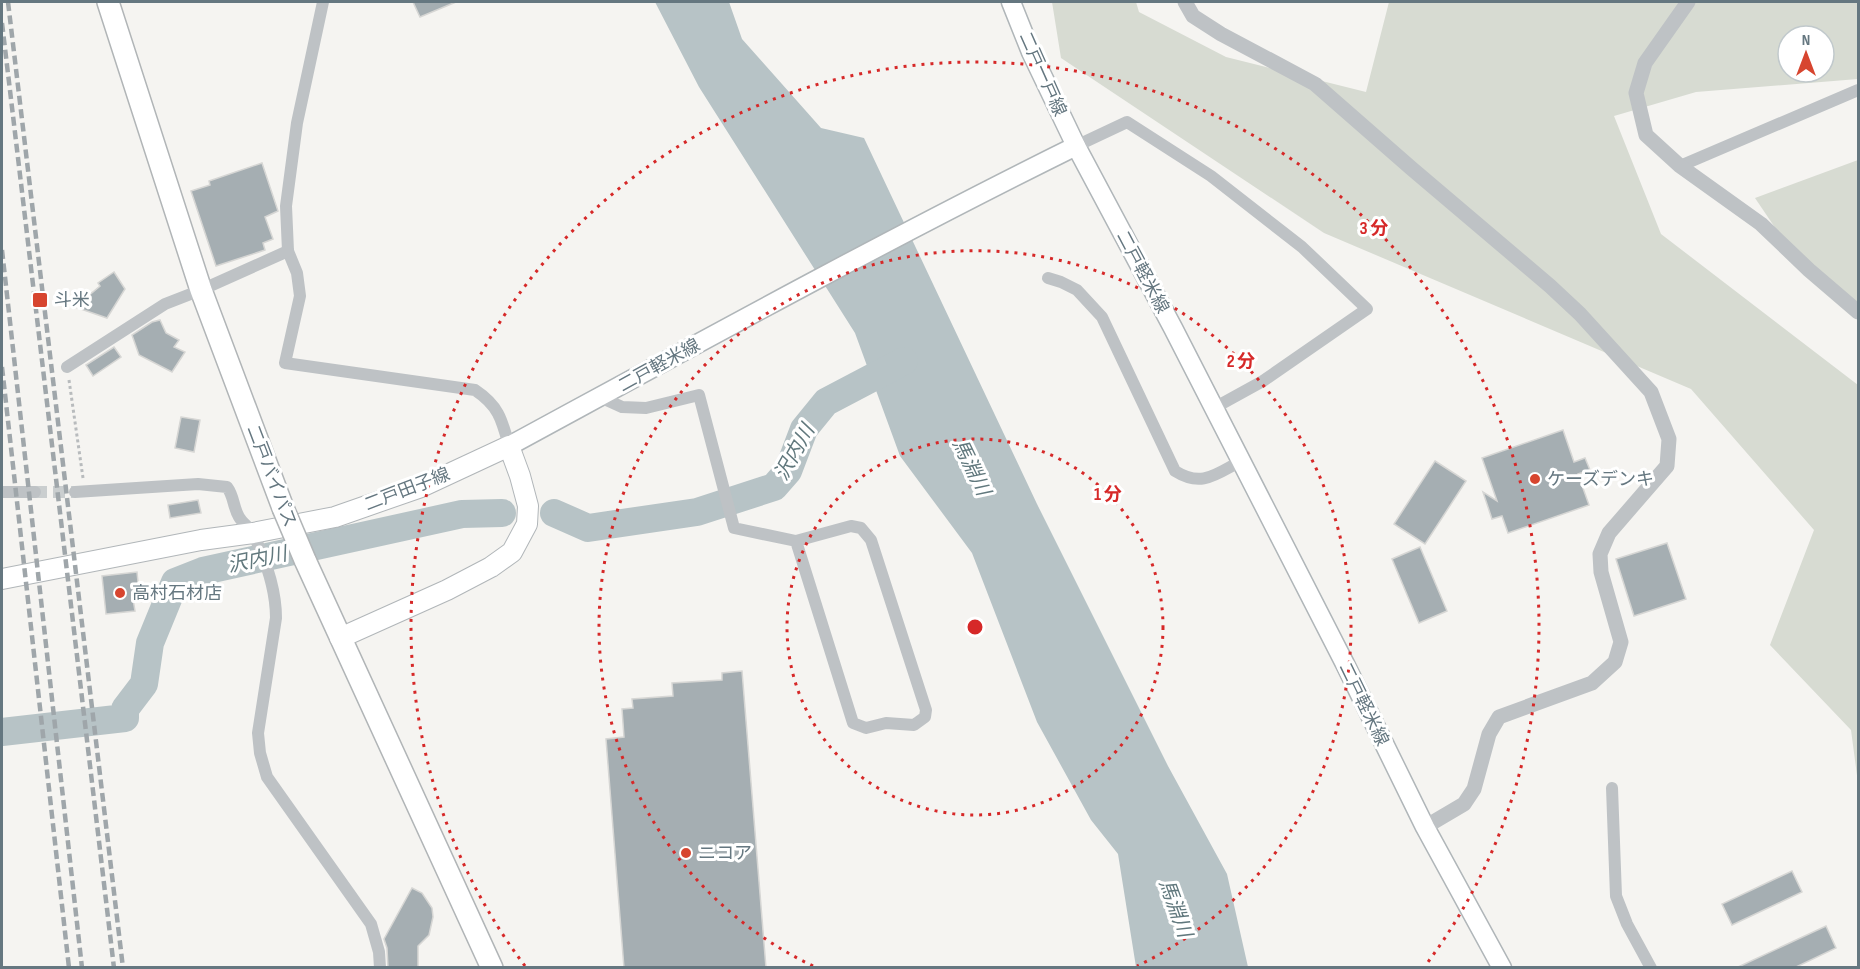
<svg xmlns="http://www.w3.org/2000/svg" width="1860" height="969" viewBox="0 0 1860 969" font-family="'Sofia Sans Condensed','Noto Sans JP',sans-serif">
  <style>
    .green { fill: #d7dbd2; fill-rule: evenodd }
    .water { fill: #b7c3c6 }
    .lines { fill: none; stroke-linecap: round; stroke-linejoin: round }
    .river { stroke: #b7c3c6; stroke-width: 28 }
    .building { fill: #a5aeb2; stroke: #d6d6d4; stroke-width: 1.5 }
    .minor-tunnel { stroke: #cacecf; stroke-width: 12; stroke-dasharray: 12 6; stroke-linecap: butt }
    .secondary-casing { stroke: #b0b6b9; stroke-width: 21 }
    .primary-casing { stroke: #b1b6b9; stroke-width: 22 }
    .trunk-casing { stroke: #b1b5b7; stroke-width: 24 }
    .path { stroke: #b8bbbd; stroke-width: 3; stroke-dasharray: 3 3; stroke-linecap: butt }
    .minor { stroke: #bec2c5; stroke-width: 12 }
    .tertiary { stroke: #bec2c5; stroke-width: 15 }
    .secondary { stroke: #fff; stroke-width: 18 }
    .primary { stroke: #fff; stroke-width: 20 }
    .trunk { stroke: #fff; stroke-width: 21 }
    .rail { stroke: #9fa6aa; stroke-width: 4.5; stroke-dasharray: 9 4.5; stroke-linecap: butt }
    .trunk-bridge-casing { stroke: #b1b5b7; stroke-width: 24; stroke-linecap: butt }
    .trunk-bridge { stroke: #fff; stroke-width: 21 }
    .ring { fill: none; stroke: #d62828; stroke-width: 3; stroke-dasharray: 3 6 }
    .poi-dot { fill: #d7452f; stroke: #fff; stroke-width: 2 }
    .labels { text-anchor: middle; stroke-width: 6; stroke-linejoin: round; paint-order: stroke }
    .street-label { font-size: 18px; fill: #657780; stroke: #fff }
    .poi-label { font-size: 18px; fill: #657780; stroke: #fff; text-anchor: start }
    .water-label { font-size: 20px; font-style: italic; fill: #61787d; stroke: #fff }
    .centre { fill: #d62828; stroke: #fff; stroke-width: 3 }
    .ring-label { font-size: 18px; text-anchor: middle; font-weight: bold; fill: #d62828; stroke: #fff; stroke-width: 6; stroke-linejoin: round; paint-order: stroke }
  </style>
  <rect width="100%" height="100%" fill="#f5f4f1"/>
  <g class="green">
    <path d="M 1052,2 L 1136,2 L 1139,12 L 1226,57 L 1366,92 L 1389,2 L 1858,2 L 1858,79 L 1696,92 L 1614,116 L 1661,234 L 1858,385 L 1858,783 L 1851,730 L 1770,645 L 1814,530 L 1691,389 L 1324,233 L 1061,58 ZM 1788,36 L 1824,36 L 1824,72 L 1788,72 Z"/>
    <polygon points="1858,160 1858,305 1803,269 1755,198"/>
  </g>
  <polygon class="water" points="655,2 729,2 742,39 821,128 864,138 1037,504 1168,766 1227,874 1248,967 1136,967 1118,854 1091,820 1037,722 972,553 900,456 855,333 699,87"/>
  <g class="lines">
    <g class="river">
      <polyline points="554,513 588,528 697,512 774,487 788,471 804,429 826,402 904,361"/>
      <polyline points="2,732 125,718 125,709 144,684 150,643 175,582 203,571 462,514 502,513"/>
    </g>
  </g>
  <g class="building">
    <polygon points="413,2 456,2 420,17"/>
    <polygon points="262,163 278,211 265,217 273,239 263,243 265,250 216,266 191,191 210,185 209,181"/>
    <polygon points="114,272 125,289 107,318 75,307 100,286 98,283"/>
    <polygon points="160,320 166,333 179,340 174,347 185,352 172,372 139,355 132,335 152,322"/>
    <polygon points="114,347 121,357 93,376 86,365"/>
    <polygon points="181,417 200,420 194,452 175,448"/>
    <polygon points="1563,430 1574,462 1585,458 1590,470 1578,474 1589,505 1508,533 1502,516 1492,519 1483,492 1497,501 1482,458"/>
    <polygon points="1435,461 1466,481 1425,544 1394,524"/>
    <polygon points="198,500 201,513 170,518 168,505"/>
    <polygon points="1667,543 1686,599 1634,616 1616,559"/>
    <polygon points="1420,547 1447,611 1419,623 1392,559"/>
    <polygon points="137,572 139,592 132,593 135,611 106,614 102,576"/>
    <polygon points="742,671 766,968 624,968 606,739 624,737 622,709 633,708 632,699 673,696 672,683 722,680 722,673"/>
    <polygon points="1792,871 1802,892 1732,925 1722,904"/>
    <polygon points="412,888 422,893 432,908 433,917 429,935 418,946 418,968 388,968 387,948 384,939"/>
    <polygon points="1826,926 1836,948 1794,968 1736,968"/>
  </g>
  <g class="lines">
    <polyline class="minor-tunnel" points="35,492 75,492"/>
    <g class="secondary-casing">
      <g id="secondary">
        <polyline points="1011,2 1031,52 1076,146 1173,328 1345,664 1425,827 1502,968"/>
        <path d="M 509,446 C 697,344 884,241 1076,146"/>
      </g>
    </g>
    <g class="primary-casing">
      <polyline id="primary" points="2,579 201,540 253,533 335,517 421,487 509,446 520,476 528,506 527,524 512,552 491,567 447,590 340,638"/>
    </g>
    <g class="trunk-casing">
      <g id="trunk">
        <polyline points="108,2 201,290 283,508"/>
        <polyline points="305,560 492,968"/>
      </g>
    </g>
    <polyline class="path" points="69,380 83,478"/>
    <g class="minor">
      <path d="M 323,2 L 297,123 L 286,206 L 288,251 L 297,273 L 300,296 L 285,363 L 475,390 C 499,406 502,420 509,446"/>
      <polyline points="1076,146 1127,122 1211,176 1302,247 1367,309 1263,381 1214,408"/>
      <polyline points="1680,166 1858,90"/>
      <path d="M 1048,278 L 1061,282 L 1077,290 L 1102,317 L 1175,471 C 1202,488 1216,474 1241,461"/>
      <polyline points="67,367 165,304 201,290 288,251"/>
      <polyline points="600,397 622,407 646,408 699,395 734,528 796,541 853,723 866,728 886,723 914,725 925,717 926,710 871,540 861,528 851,526 796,541"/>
      <polyline points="2,492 35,492"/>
      <path d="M 75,492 L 198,484 L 227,487 C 234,496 233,507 239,517 C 243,524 251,528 254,536 C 266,561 276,590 276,618 L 258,733 L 260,753 L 267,777 L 371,924 L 379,952 L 380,968"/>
      <polyline points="1612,788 1616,896 1627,924 1651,968"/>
    </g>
    <g class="tertiary">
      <polyline points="1185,2 1193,16 1221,34 1315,84 1411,168 1550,286 1580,314 1651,392 1669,439 1667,466 1609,533 1600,554 1601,572 1621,642 1615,662 1592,683 1499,717 1489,734 1474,789 1464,804 1425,827"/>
      <polyline points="1688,2 1645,63 1636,93 1646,135 1680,166 1761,224 1809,270 1858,312"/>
    </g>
    <use href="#secondary" class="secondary"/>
    <use href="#primary" class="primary"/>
    <use href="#trunk" class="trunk"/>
    <g class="rail">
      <polyline points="8,2 123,968"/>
      <polyline points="2,23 114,968"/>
      <polyline points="2,250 82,968"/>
      <polyline points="2,367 69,968"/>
    </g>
    <g class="trunk-bridge-casing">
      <polyline id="trunk-bridge" points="283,508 305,560"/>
    </g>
    <use href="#trunk-bridge" class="trunk-bridge"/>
  </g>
  <g class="ring">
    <circle cx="975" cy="627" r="188"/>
    <path d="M813 966A376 376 0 1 1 1137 966"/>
    <path d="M525 966A564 564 0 1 1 1425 966"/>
  </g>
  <g class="poi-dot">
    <rect x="32" y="292" width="16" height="16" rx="3"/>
    <circle cx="1535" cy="479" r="6"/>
    <circle cx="120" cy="593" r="6"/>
    <circle cx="686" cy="853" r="6"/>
  </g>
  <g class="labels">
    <g class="street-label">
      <text transform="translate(1043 74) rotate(66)" y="6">二戸一戸線</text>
      <text transform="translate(1143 272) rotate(62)" y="6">二戸軽米線</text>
      <text transform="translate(659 365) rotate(-29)" y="6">二戸軽米線</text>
      <text transform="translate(272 476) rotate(69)" y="6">二戸バイパス</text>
      <text transform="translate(407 489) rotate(-21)" y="6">二戸田子線</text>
      <text transform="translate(1364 704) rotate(64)" y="6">二戸軽米線</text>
    </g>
    <g class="poi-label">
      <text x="54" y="306">斗米</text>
      <text x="1547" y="485">ケーズデンキ</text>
      <text x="132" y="599">高村石材店</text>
      <text x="698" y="859">ニコア</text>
    </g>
    <g class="water-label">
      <text transform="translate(794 452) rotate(-61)" y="7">沢内川</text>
      <text transform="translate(972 467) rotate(64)" y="7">馬淵川</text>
      <text transform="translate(257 559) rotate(-12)" y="7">沢内川</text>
      <text transform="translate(1176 908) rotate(70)" y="7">馬淵川</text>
    </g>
  </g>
  <circle cx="975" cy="627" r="9" class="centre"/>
  <g class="ring-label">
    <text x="1374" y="234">3 分</text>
    <text x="1241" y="367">2 分</text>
    <text x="1108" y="500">1 分</text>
  </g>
  <rect width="1860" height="969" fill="none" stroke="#657780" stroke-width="6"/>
  <g transform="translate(1806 54)"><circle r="28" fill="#ffffff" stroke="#c1c9cc" stroke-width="1.5"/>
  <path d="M0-4.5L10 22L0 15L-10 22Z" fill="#d7452f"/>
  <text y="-9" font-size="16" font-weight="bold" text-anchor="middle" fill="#657780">N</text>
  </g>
</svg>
